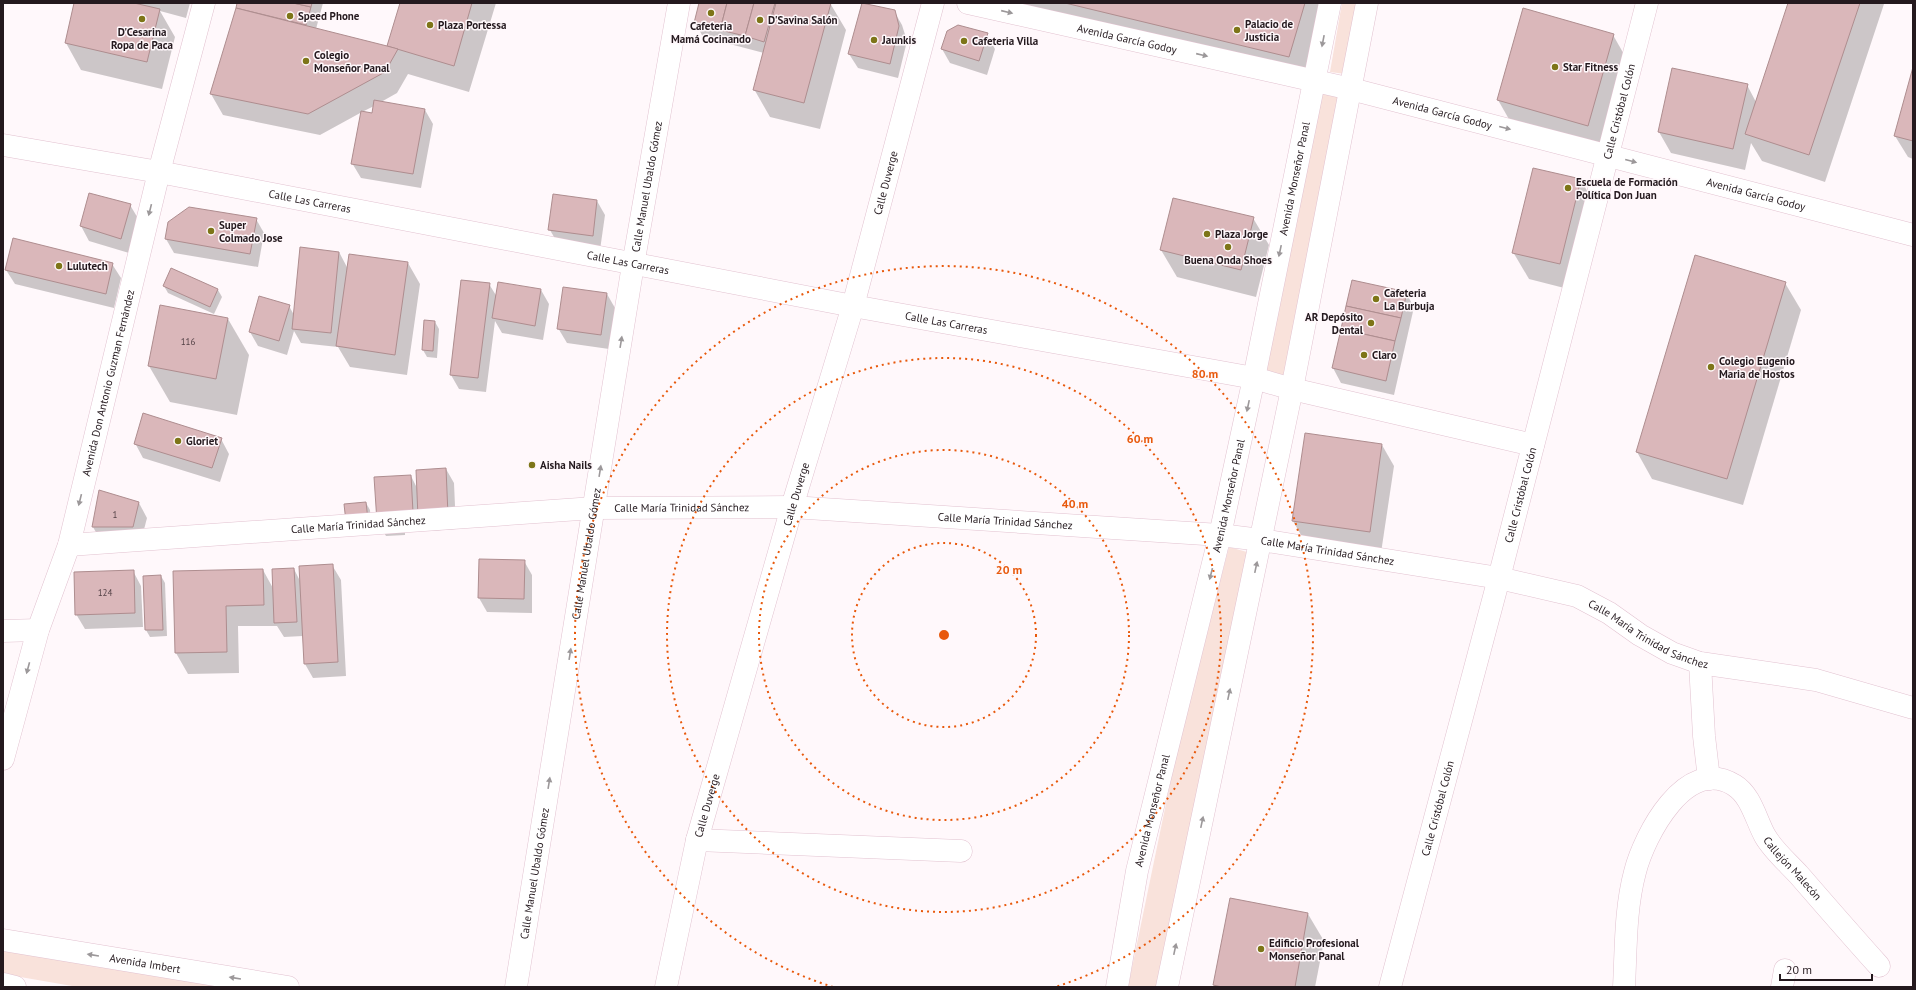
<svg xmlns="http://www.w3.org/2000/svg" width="1916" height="990" viewBox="0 0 1916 990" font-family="'PT Sans',sans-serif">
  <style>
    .green { fill: #f9e2db }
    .shadow { fill: #0003; fill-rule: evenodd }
    .building { fill: #dab7ba; stroke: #ae8d8f }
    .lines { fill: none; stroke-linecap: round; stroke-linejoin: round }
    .minor-casing { stroke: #e2c2d0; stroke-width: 23 }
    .major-casing { stroke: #e2c2d0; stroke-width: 23 }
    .minor { stroke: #fff; stroke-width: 22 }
    .major { stroke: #fff; stroke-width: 22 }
    .oneway { fill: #9c989a }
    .ring { fill: none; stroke: #e8590c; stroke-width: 2; stroke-dasharray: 2 4 }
    .poi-dot { fill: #7d7518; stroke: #fff8fb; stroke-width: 1.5 }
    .labels { text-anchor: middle; stroke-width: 3; stroke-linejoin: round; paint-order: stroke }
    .number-label { font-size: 9px; fill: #524045 }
    .poi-label { font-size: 11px; font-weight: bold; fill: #24191e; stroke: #fff8fb; text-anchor: start }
    .street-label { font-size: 11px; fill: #24191e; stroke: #fff8fb }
    .centre { fill: #e8590c; stroke: #fff8fb; stroke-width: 2 }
    .ring-label { font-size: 12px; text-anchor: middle; font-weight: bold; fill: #e8590c; stroke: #fff8fb; stroke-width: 3; stroke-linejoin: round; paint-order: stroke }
  </style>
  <rect width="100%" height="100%" fill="#fff8fb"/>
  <g class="green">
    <polygon points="1342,3 1360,3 1346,74 1330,72"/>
    <polygon points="1322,92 1341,95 1287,378 1262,372"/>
    <polygon points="1229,547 1247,552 1157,987 1128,987 1180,736"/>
    <polygon points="3,949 238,987 78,987 3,974"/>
  </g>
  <g class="shadow">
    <polygon points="75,3 190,3 186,18 160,11 175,37 162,89 81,70 66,43"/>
    <path d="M 238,3 L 323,3 L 316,29 L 390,48 L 401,3 L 496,3 L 469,92 L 408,74 L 397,93 L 381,102 L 425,110 L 433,124 L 421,188 L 361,178 L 352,163 L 362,112 L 320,135 L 223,115 L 211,94 ZM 374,106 L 373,114 L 362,112 Z"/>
    <polygon points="700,3 830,3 846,30 820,129 770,117 754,89 764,53 703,37 695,22"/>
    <polygon points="863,3 894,11 902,25 907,41 898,78 858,68 849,54"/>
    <polygon points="1022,3 1328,3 1304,84 1030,17"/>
    <polygon points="1789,3 1884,4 1825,182 1762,161 1751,143 1745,170 1671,153 1659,132 1673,69 1747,85 1756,102"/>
    <polygon points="987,34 995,49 987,75 950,63 942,49"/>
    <polygon points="1613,35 1625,56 1599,146 1510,121 1498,100"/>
    <polygon points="1913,71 1913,159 1908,157 1895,136"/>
    <polygon points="1581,180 1596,207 1576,291 1529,279 1513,252"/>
    <polygon points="90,194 130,205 139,220 129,253 89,241 81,226"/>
    <polygon points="1173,199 1253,218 1269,245 1256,297 1177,277 1161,250"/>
    <polygon points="597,201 605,215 600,250 558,244 550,230"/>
    <polygon points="256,219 264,233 258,267 174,253 166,239"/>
    <polygon points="339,252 348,269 408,263 420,284 407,375 350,367 338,347 301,343 294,331 287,355 258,346 250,332 289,306 294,315"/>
    <polygon points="112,264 121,278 114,308 15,284 6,270"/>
    <polygon points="172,269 218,290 222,297 214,314 168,293 164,286"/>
    <polygon points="1353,281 1406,293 1414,307 1394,395 1341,383 1333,368"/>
    <polygon points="1785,283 1801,310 1743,505 1652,479 1637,452"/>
    <polygon points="489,284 497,297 541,290 549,304 543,340 502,333 495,321 486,392 459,389 451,375"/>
    <polygon points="607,294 615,308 609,349 567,343 558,328"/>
    <polygon points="228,319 249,355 237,415 170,402 149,366"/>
    <polygon points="435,322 439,329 437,358 427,357 423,350"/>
    <polygon points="221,439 229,454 220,482 143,458 135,443"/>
    <polygon points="1382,445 1394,466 1381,553 1305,542 1293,521"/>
    <polygon points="446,469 454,483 456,529 428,531 405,527 405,535 386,536 378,522 411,476 418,490"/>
    <polygon points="100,491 139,503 147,518 141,541 101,541 93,527"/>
    <polygon points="366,503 370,510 371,527 351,529"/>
    <polygon points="480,560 524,561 532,575 532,613 487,612 479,598"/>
    <polygon points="332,565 341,580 346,676 313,678 305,664 303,636 284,637 277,626 238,626 239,673 188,674 176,653 263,570 274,590 294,569 300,581"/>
    <polygon points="133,571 141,586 143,627 85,629 76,614"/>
    <polygon points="161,576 165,583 167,636 150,637 146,630"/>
    <polygon points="1308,914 1324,941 1315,987 1215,987 1214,985"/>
  </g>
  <g class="building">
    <polygon points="74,3 134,3 160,9 147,62 65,43"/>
    <polygon points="237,3 293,3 311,7 306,25 236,8"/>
    <polygon points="293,3 312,3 311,7"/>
    <polygon points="400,3 472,3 454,66 387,46"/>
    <polygon points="699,3 727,3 720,30 694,23"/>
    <polygon points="727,3 754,3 745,36 720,30"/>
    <polygon points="754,3 775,3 764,42 745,36"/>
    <polygon points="776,3 831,3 804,103 753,90"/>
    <polygon points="862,3 895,10 899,26 890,64 848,54"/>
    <polygon points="1065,3 1305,3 1289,57"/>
    <polygon points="1788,3 1860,3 1809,155 1745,134"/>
    <polygon points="236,8 387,46 398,49 385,72 308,114 210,94"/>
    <polygon points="1523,8 1614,34 1588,126 1497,100"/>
    <polygon points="958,25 988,33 979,61 941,49 947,31"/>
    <polygon points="1913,67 1913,141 1894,136"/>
    <polygon points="1672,68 1748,84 1733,149 1658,132"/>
    <polygon points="374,100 425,109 413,174 351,164 361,111 372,113"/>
    <polygon points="1533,168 1581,179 1560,264 1512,253"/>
    <polygon points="89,193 131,204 121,239 80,226"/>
    <polygon points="553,194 597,200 593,236 548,230"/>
    <polygon points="1173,198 1254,217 1241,270 1160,250"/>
    <polygon points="189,207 257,218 250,254 165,239 168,222"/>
    <polygon points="13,238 113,263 106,294 5,270"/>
    <polygon points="300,247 339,252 331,333 292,329"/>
    <polygon points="349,254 408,262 395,355 336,346"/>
    <polygon points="1695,255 1786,282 1727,479 1636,452"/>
    <polygon points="171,268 218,289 210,307 163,286"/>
    <polygon points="461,280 490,283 478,378 450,375"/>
    <polygon points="1352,280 1407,292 1401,318 1346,306"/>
    <polygon points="498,282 541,289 535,326 492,318"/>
    <polygon points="563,287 607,293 601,335 557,329"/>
    <polygon points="259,296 290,305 279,341 249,332"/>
    <polygon points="160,305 228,318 216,379 148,366"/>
    <polygon points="1346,306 1401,318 1395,341 1341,329"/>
    <polygon points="424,320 435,321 433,351 422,350"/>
    <polygon points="1341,329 1395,341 1386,381 1332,368"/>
    <polygon points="143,413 222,438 212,468 134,444"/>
    <polygon points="1305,433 1382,444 1370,532 1292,521"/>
    <polygon points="446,468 448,515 418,517 416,470"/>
    <polygon points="411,475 413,512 377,522 374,477"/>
    <polygon points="99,490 139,502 133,527 92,527"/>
    <polygon points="366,502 368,520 346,522 344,504"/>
    <polygon points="479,559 525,560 524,599 478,598"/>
    <polygon points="333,564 338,662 304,664 299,566"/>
    <polygon points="294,568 297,622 274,623 272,569"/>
    <polygon points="263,569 264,605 226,606 227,652 175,653 173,571"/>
    <polygon points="134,570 135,613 75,615 74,572"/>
    <polygon points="161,575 163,630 145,630 143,576"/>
    <polygon points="1230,898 1308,913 1295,987 1222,987 1213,985"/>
  </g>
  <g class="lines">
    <g class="minor-casing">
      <g id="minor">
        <path id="s1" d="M 3,145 L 159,172 L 853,306 L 1254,378 L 1292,389 L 1533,445"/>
        <path id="s2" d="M 69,545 L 594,508 L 792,507 L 1220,535 L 1261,540 L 1499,578 L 1577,596 L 1609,613 L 1640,635 L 1672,653 L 1700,663 L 1816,680 L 1913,708"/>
        <polyline points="3,631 38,630"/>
        <polyline points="1700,663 1704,736 1709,779"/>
        <polyline points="697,840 961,851"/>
        <path id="s3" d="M 516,987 L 633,265 L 679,3"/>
        <path id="s4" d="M 666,987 L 697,840 L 792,507 L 853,306 L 933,3"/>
        <path id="s5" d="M 1390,987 L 1499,578 L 1647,3"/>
        <path id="s6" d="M 1624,987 C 1626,950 1625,909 1635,872 C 1644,836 1686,755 1734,785 C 1751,795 1756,820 1765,836 C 1773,850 1788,863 1799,875 C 1825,905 1852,936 1879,966"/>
        <polyline points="1782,987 1785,970"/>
      </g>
    </g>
    <g class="major-casing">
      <g id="major">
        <path id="s7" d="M 968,3 L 1351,89 L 1913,235"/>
        <path id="s8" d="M 3,759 L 38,630 L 69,545 L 159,172 L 204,3"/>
        <path id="s9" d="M 3,940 L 288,987"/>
        <polyline points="3,984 15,987"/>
        <path id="s10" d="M 1117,987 L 1137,871 L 1220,535 L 1254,378 L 1330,3"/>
        <polyline points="1167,987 1292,389 1367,3"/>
      </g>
    </g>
    <use href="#minor" class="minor"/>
    <use href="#major" class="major"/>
  </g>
  <defs><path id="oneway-solid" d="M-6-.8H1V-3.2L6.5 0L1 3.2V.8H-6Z"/></defs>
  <g class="oneway">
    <use href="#oneway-solid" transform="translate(1007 12) rotate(13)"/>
    <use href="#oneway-solid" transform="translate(1323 41) rotate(101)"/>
    <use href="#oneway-solid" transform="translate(1202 55) rotate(13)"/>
    <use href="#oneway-solid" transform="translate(1505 128) rotate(14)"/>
    <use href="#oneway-solid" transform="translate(1631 161) rotate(15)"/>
    <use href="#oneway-solid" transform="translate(150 210) rotate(104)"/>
    <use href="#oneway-solid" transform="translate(1280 251) rotate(102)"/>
    <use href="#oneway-solid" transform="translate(621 342) rotate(-81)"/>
    <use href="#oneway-solid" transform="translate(1248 406) rotate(102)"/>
    <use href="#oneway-solid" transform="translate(600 471) rotate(-81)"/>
    <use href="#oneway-solid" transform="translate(80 500) rotate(104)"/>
    <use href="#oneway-solid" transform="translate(1256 567) rotate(-78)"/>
    <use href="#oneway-solid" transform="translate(1211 574) rotate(104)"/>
    <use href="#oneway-solid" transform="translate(570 654) rotate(-81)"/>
    <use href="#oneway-solid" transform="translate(28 668) rotate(105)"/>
    <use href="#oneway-solid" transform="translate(1229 694) rotate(-78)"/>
    <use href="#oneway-solid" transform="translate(549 783) rotate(-81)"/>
    <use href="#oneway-solid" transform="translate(1202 822) rotate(-78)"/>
    <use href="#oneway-solid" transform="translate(1175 949) rotate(-78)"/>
    <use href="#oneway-solid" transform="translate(93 955) rotate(-171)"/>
    <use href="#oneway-solid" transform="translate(235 978) rotate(-171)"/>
  </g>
  <g class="ring">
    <circle cx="944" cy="635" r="92"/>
    <circle cx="944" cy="635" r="185"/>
    <circle cx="944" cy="635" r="277"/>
    <path d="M833 987A369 369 0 1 1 1055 987"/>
  </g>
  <g class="poi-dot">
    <circle cx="711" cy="13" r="4"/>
    <circle cx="290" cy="16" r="4"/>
    <circle cx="142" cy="19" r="4"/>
    <circle cx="760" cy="20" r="4"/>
    <circle cx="430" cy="25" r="4"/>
    <circle cx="1237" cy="30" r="4"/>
    <circle cx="874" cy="40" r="4"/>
    <circle cx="964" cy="41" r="4"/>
    <circle cx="306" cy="61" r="4"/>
    <circle cx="1555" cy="67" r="4"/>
    <circle cx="1568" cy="188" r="4"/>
    <circle cx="211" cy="231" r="4"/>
    <circle cx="1207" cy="234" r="4"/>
    <circle cx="1228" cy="247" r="4"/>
    <circle cx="59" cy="266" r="4"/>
    <circle cx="1376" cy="299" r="4"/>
    <circle cx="1371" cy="323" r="4"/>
    <circle cx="1364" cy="355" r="4"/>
    <circle cx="1711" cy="367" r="4"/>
    <circle cx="178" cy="441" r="4"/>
    <circle cx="532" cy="465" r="4"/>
    <circle cx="1261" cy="949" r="4"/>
  </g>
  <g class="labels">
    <g class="number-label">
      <text x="188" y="345">116</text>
      <text x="115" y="518">1</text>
      <text x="105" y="596">124</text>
    </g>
    <g class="poi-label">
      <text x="298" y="20">Speed Phone</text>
      <text x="768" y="24">D'Savina Salón</text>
      <text x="1245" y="28">Palacio de<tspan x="1245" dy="13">Justicia</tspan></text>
      <text x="438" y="29">Plaza Portessa</text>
      <text x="711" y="30" text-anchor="middle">Cafeteria<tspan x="711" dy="13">Mamá Cocinando</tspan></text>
      <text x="142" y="36" text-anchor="middle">D'Cesarina<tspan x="142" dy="13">Ropa de Paca</tspan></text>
      <text x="882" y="44">Jaunkis</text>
      <text x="972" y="45">Cafeteria Villa</text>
      <text x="314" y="59">Colegio<tspan x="314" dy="13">Monseñor Panal</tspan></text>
      <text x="1563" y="71">Star Fitness</text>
      <text x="1576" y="186">Escuela de Formación<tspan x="1576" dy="13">Política Don Juan</tspan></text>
      <text x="219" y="229">Super<tspan x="219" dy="13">Colmado Jose</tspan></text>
      <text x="1215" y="238">Plaza Jorge</text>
      <text x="1228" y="264" text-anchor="middle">Buena Onda Shoes</text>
      <text x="67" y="270">Lulutech</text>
      <text x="1384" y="297">Cafeteria<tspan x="1384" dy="13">La Burbuja</tspan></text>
      <text x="1363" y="321" text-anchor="end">AR Depósito<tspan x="1363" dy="13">Dental</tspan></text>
      <text x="1372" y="359">Claro</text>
      <text x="1719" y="365">Colegio Eugenio<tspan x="1719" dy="13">Maria de Hostos</tspan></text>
      <text x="186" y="445">Gloriet</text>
      <text x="540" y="469">Aisha Nails</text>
      <text x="1269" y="947">Edificio Profesional<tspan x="1269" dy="13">Monseñor Panal</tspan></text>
    </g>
    <g class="street-label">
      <text dy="4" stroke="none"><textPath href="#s7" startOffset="163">Avenida García Godoy</textPath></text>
      <text dy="4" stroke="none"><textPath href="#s7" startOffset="487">Avenida García Godoy</textPath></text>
      <text dy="4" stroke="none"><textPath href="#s5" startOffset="905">Calle Cristóbal Colón</textPath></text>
      <text dy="4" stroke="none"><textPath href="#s10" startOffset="828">Avenida Monseñor Panal</textPath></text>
      <text dy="4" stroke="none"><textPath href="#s4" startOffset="834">Calle Duverge</textPath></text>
      <text dy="4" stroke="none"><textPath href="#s3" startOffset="811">Calle Manuel Ubaldo Gómez</textPath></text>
      <text dy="4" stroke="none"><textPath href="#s7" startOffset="811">Avenida García Godoy</textPath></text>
      <text dy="4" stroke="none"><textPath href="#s1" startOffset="312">Calle Las Carreras</textPath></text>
      <text dy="4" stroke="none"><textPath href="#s1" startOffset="636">Calle Las Carreras</textPath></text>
      <text dy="4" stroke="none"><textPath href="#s1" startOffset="960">Calle Las Carreras</textPath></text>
      <text dy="4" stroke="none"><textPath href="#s8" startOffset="391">Avenida Don Antonio Guzman Fernández</textPath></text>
      <text dy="4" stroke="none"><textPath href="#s4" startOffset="510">Calle Duverge</textPath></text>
      <text dy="4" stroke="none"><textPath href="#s5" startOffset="509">Calle Cristóbal Colón</textPath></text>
      <text dy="4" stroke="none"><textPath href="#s10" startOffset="504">Avenida Monseñor Panal</textPath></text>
      <text dy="4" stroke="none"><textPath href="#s2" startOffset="614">Calle María Trinidad Sánchez</textPath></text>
      <text dy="4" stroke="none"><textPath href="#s2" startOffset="938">Calle María Trinidad Sánchez</textPath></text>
      <text dy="4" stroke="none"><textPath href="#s2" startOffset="290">Calle María Trinidad Sánchez</textPath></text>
      <text dy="4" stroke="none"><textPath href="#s2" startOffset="1262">Calle María Trinidad Sánchez</textPath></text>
      <text dy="4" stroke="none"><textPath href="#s3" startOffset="439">Calle Manuel Ubaldo Gómez</textPath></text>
      <text dy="4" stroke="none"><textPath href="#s2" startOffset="1597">Calle María Trinidad Sánchez</textPath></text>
      <text dy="4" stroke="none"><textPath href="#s4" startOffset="186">Calle Duverge</textPath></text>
      <text dy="4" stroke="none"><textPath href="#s5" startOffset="185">Calle Cristóbal Colón</textPath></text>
      <text dy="4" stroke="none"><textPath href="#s10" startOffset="180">Avenida Monseñor Panal</textPath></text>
      <text dy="4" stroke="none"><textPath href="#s6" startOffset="370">Callejón Malecón</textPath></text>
      <text dy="4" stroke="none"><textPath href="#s3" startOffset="115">Calle Manuel Ubaldo Gómez</textPath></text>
      <text dy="4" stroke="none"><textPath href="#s9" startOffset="144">Avenida Imbert</textPath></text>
    </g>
  </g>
  <circle cx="944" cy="635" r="6" class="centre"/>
  <g class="ring-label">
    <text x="1205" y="378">80 m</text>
    <text x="1140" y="443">60 m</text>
    <text x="1075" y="508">40 m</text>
    <text x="1009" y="574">20 m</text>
  </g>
  <rect width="1916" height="990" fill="none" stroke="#24191e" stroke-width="8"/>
  <path d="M1780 974v6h92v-6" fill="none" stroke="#24191e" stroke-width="2"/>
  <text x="1786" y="974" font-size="12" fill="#24191e" stroke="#fff8fb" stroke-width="3" paint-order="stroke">20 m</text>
</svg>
